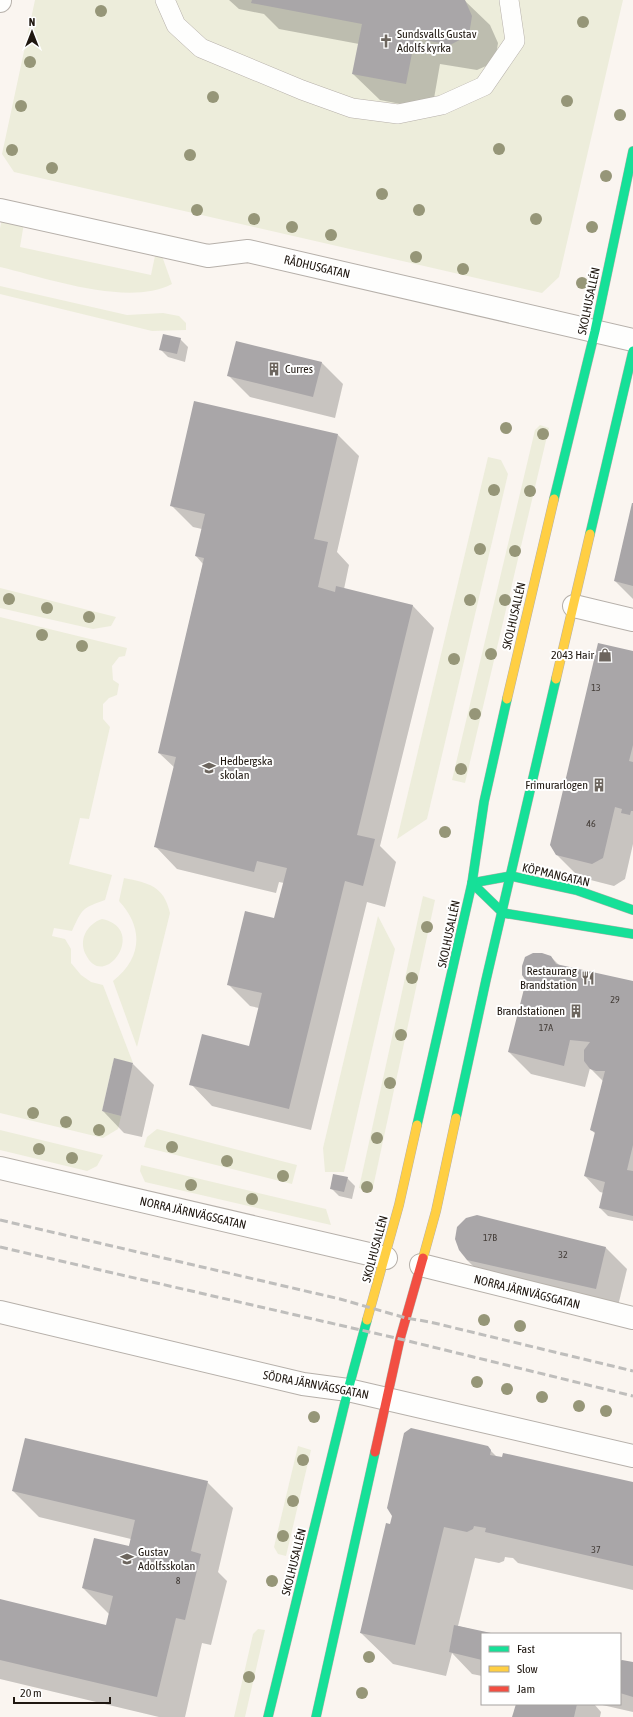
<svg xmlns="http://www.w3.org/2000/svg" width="633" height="1717" viewBox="0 0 633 1717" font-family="'Asap Condensed',sans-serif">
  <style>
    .green { fill: #ededdb }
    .shadow { fill: #0003 }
    .building { fill: #a9a6a8 }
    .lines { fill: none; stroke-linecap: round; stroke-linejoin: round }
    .lane-casing { stroke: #b6b0aa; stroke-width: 20 }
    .street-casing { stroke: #b6b0aa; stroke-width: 24 }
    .fast-casing { stroke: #b6b0aa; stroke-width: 10 }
    .slow-casing { stroke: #b6b0aa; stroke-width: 10 }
    .jam-casing { stroke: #b6b0aa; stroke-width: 10 }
    .lane { stroke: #fefefd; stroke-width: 19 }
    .street { stroke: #fefefd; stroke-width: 22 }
    .fast { stroke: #16e098; stroke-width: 9 }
    .slow { stroke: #ffcf43; stroke-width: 9 }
    .jam { stroke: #f24e42; stroke-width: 9 }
    .rail { stroke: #bfbebc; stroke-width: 3; stroke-dasharray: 8 4; stroke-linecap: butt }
    .tree { fill: #969678 }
    .labels { text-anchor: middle; stroke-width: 4; stroke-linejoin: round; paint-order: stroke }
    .number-label { font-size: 10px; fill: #423b36 }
    .poi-label { font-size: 12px; fill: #1f1710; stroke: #fff; text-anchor: start }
    .street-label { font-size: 12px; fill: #1f1710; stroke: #fff }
  </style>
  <rect width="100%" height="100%" fill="#faf5f0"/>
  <g class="green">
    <polygon points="35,0 623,0 559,277 542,293 14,172 2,154"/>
    <path d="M 2,219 L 24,223 L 20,247 L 151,275 L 156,251 L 162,256 L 172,284 C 128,307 47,278 0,267 L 0,228 Z"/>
    <polygon points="0,286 127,315 163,313 179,316 186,323 186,330 152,331 0,294"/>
    <polygon points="540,425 549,428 465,783 452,780 535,430"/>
    <polygon points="488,457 501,460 508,474 427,819 397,839"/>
    <polygon points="0,588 116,617 111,626 93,629 0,608"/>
    <path d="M 0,617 L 127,648 L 125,656 L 119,657 L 112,666 L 113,680 L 119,684 L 117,695 L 109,698 L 103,704 L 103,719 L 110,727 L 89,819 L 80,818 L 69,864 L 112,875 L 105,900 C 82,908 82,909 72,931 L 54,928 L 52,936 L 65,939 L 71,949 L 71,963 L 81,975 L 91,982 L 103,985 L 133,1063 L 114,1059 L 102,1111 L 121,1116 L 118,1129 L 103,1138 L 0,1113 Z"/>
    <path d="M 124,878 C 149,883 164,886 170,913 L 137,1047 L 113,981 C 142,958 144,928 119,901 Z"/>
    <polygon points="423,896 435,900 372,1192 359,1188"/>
    <polygon points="378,916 395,949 344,1172 325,1172 323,1148"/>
    <path d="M 102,919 C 149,929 104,992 86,955 C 78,940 87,924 102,919 Z"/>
    <polygon points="157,1129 297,1165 292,1184 144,1147 147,1137"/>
    <polygon points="0,1130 103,1155 97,1166 87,1171 0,1150"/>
    <polygon points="141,1165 326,1209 331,1225 145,1182 140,1171"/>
    <polygon points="298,1446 311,1450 286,1556 278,1554 274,1547"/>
    <polygon points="258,1629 265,1630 245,1717 234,1717 253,1634"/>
  </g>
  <g class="shadow">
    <polygon points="229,0 464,0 490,25 498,43 495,62 477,70 440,64 432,110 380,100 353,74 359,44 279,29 264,14 239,9"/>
    <polygon points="180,339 188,347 185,362 168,357 160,349"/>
    <polygon points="322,363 343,384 335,418 250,397 228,375"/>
    <polygon points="338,435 359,456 337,552 349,565 344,589 413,606 434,628 380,846 396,862 385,907 367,902 311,1130 212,1106 191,1084 250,1047 259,1008 250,1006 228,984 275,920 284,883 279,882 276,893 177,869 156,847 175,768 159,753 203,564 196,556 202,529 193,527 171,505"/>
    <polygon points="633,504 633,599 615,581"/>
    <polygon points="633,652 633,844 625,879 614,886 579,877 557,855"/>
    <polygon points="551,957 560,966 633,983 633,1221 608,1216 600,1208 604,1193 600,1192 585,1176 596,1134 591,1130 603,1081 590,1068 585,1087 531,1074 509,1052"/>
    <polygon points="133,1064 154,1085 142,1137 124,1133 103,1111"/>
    <polygon points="347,1178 355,1186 352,1199 339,1196 331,1188"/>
    <polygon points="606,1248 627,1269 617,1310 489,1282 467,1260"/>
    <polygon points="487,1447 498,1458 633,1483 633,1590 518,1563 513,1558 505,1557 504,1561 499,1563 475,1558 458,1626 490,1634 482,1634 482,1676 472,1674 452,1653 446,1676 393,1664 361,1633 391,1525"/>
    <polygon points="207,1482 233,1508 218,1572 227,1581 211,1645 202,1643 185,1717 159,1717 0,1679 0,1600 107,1626 109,1614 83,1588 129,1547 131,1539 39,1517 13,1491"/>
    <polygon points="620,1662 633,1663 633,1712 598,1704 620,1704"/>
    <polygon points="517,1704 594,1704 601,1712 600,1717 513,1717"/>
  </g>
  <g class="building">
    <polygon points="252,0 465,0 472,16 469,35 450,45 415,38 406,84 352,74 362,24 251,3"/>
    <polygon points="163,334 181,338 177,354 159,350"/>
    <polygon points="236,341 322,362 313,397 227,376"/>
    <polygon points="194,401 338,434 314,539 328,542 318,587 335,592 336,586 413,605 357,835 375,839 363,886 345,881 289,1109 189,1085 202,1034 249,1046 262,993 227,985 245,911 274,918 287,868 257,861 254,872 154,847 176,757 158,753 204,558 195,556 205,514 170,506"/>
    <polygon points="632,503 633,503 633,586 614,581"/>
    <polygon points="598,643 633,651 633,745 629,761 633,762 633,811 631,811 630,815 621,813 622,809 615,807 603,858 592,864 556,855 550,845"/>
    <polygon points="533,953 542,953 551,956 556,964 633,981 633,1145 627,1170 633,1171 633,1216 599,1208 605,1182 584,1176 595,1132 590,1130 605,1071 596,1071 590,1069 584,1061 584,1050 590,1042 570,1040 564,1066 508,1052 526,981 522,975 522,966 525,957"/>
    <polygon points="114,1058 133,1063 121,1116 102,1111"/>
    <polygon points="333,1174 348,1177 344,1192 330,1189"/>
    <polygon points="477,1215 606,1247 596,1289 467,1260 459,1250 455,1239 457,1227 466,1218"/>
    <polygon points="411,1428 488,1446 491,1450 490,1455 502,1457 503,1453 633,1482 633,1566 485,1532 486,1528 474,1526 473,1529 467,1532 444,1527 415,1645 360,1633 386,1523 390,1524 392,1516 387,1508 404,1433"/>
    <polygon points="25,1438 208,1481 191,1551 201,1554 185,1620 176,1618 157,1697 0,1660 0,1599 106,1625 113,1596 82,1588 94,1538 129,1546 135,1520 12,1491"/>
    <polygon points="454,1625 491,1633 482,1634 482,1660 449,1652"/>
    <polygon points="622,1660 633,1662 633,1697 620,1693 620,1661"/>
    <polygon points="516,1704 577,1704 574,1717 512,1717"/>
  </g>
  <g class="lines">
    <g class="lane-casing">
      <polyline id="lane" points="165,0 176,25 201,48 302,90 352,108 398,114 442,105 484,86 515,41 509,0"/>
    </g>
    <g class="street-casing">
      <g id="street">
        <polyline points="0,1 0,0"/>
        <polyline points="0,210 208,256 248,251 633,340"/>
        <polyline points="574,606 633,620"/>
        <polyline points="0,1168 386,1258"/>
        <polyline points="421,1265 633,1318"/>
        <polyline points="0,1312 303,1384 348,1390 633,1456"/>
      </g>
    </g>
    <g class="fast-casing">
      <g id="fast">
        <polyline points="554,499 595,331 633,151"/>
        <polyline points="590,534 633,351"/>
        <polyline points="472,883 511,876 576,890 633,910"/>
        <polyline points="472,883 503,913"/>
        <polyline points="503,913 633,934"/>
        <polyline points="456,1118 486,980 556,679"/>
        <polyline points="417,1125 472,883 484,802 507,699"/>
        <polyline points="268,1717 348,1390 367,1320"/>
        <polyline points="316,1717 375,1452"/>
      </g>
    </g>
    <g class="slow-casing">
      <g id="slow">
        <polyline points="556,679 590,534"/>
        <polyline points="507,699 554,499"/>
        <polyline points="423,1258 436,1211 456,1118"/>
        <polyline points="367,1320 399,1205 417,1125"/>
      </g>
    </g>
    <g class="jam-casing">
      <polyline id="jam" points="375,1452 400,1339 423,1258"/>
    </g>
    <use href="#lane" class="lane"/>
    <use href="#street" class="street"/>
    <use href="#fast" class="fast"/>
    <use href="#slow" class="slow"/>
    <use href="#jam" class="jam"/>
    <g class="rail">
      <polyline points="0,1220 340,1299 406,1318 430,1322 633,1371"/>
      <polyline points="0,1247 400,1339 633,1396"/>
    </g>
  </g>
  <g class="tree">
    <circle cx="101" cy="11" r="6"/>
    <circle cx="583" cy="22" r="6"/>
    <circle cx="30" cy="62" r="6"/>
    <circle cx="213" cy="97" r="6"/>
    <circle cx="567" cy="101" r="6"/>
    <circle cx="21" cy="106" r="6"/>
    <circle cx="620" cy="115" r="6"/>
    <circle cx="499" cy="149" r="6"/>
    <circle cx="12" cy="150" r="6"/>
    <circle cx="190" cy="155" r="6"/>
    <circle cx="52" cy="168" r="6"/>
    <circle cx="606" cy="176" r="6"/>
    <circle cx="382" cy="194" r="6"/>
    <circle cx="197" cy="210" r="6"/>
    <circle cx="419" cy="210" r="6"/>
    <circle cx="254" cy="219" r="6"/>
    <circle cx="536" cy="219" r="6"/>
    <circle cx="292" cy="227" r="6"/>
    <circle cx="592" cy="227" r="6"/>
    <circle cx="331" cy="235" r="6"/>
    <circle cx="416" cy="257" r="6"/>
    <circle cx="463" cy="269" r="6"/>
    <circle cx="582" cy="283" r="6"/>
    <circle cx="506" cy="428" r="6"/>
    <circle cx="543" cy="434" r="6"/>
    <circle cx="494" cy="490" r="6"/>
    <circle cx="530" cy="491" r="6"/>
    <circle cx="480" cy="549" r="6"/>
    <circle cx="515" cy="551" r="6"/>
    <circle cx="9" cy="599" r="6"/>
    <circle cx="470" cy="600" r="6"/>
    <circle cx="505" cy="600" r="6"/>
    <circle cx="47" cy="608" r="6"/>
    <circle cx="89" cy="617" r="6"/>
    <circle cx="42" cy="635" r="6"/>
    <circle cx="82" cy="646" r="6"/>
    <circle cx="491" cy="654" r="6"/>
    <circle cx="454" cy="659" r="6"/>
    <circle cx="475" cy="714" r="6"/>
    <circle cx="461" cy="769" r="6"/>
    <circle cx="445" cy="832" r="6"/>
    <circle cx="427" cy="927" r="6"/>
    <circle cx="412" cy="978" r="6"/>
    <circle cx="401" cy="1035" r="6"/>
    <circle cx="390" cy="1083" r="6"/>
    <circle cx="33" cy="1113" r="6"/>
    <circle cx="66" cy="1122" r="6"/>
    <circle cx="99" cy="1130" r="6"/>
    <circle cx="377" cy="1138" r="6"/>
    <circle cx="172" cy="1147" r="6"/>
    <circle cx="39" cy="1149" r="6"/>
    <circle cx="72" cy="1158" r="6"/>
    <circle cx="227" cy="1161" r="6"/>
    <circle cx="283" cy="1176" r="6"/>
    <circle cx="191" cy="1185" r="6"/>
    <circle cx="367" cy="1187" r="6"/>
    <circle cx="252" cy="1199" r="6"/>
    <circle cx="484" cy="1320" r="6"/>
    <circle cx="520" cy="1326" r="6"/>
    <circle cx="477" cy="1382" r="6"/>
    <circle cx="507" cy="1389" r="6"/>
    <circle cx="542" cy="1397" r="6"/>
    <circle cx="579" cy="1406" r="6"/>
    <circle cx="606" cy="1411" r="6"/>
    <circle cx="314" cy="1417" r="6"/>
    <circle cx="303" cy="1460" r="6"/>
    <circle cx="293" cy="1501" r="6"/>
    <circle cx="283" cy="1536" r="6"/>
    <circle cx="272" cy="1581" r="6"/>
    <circle cx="369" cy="1657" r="6"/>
    <circle cx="249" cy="1677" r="6"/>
    <circle cx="362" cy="1693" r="6"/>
  </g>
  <defs>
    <g id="church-bare" transform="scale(1.08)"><path d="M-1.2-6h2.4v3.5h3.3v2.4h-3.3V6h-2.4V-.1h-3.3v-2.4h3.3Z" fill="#6c655e" stroke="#fff" stroke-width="2.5" paint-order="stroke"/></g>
    <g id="building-bare" transform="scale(1.08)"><path d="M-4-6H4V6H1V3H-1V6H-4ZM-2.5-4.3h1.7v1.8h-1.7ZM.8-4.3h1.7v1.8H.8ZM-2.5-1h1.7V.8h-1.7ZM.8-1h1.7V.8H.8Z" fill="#6c655e" stroke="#fff" stroke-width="2.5" paint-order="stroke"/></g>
    <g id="shop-bare" transform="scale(1.08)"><path d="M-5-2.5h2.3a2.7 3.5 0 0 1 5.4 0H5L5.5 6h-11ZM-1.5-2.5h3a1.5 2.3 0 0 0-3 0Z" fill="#6c655e" stroke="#fff" stroke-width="2.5" paint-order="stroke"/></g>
    <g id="school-bare" transform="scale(1.08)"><path d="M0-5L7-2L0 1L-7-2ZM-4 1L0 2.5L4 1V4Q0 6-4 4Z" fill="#6c655e" stroke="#fff" stroke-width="2.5" paint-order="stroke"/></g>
    <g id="restaurant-bare" transform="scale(1.08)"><path d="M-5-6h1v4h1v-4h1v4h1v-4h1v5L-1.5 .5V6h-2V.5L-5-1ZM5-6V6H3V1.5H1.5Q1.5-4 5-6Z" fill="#6c655e" stroke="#fff" stroke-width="2.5" paint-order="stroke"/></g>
  </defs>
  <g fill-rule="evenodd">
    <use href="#church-bare" x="386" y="41"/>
    <use href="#building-bare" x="274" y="369"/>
    <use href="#shop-bare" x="605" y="655"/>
    <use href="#school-bare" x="209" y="768"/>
    <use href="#building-bare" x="599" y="785"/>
    <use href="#restaurant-bare" x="588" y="978"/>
    <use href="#building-bare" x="576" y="1011"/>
    <use href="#school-bare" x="127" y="1559"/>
  </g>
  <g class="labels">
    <g class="number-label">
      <text x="596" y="691">13</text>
      <text x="591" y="827">46</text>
      <text x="615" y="1003">29</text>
      <text x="546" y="1031">17A</text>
      <text x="490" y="1241">17B</text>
      <text x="563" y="1258">32</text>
      <text x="596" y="1553">37</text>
      <text x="178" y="1584">8</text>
    </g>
    <g class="poi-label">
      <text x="397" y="38">Sundsvalls Gustav<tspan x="397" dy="14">Adolfs kyrka</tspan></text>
      <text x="285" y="373">Curres</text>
      <text x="594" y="659" text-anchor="end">2043 Hair</text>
      <text x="220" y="765">Hedbergska<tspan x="220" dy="14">skolan</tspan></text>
      <text x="588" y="789" text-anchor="end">Frimurarlogen</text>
      <text x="577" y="975" text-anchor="end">Restaurang<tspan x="577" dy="14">Brandstation</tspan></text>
      <text x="565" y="1015" text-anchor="end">Brandstationen</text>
      <text x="138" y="1556">Gustav<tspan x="138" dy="14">Adolfsskolan</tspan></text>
    </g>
    <g class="street-label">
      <text transform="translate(317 267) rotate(13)" y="4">RÅDHUSGATAN</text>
      <text transform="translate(589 301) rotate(-78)" y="4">SKOLHUSALLÉN</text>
      <text transform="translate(514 616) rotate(-77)" y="4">SKOLHUSALLÉN</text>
      <text transform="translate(556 875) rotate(13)" y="4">KÖPMANGATAN</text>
      <text transform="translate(449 934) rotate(-78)" y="4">SKOLHUSALLÉN</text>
      <text transform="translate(193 1213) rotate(13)" y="4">NORRA JÄRNVÄGSGATAN</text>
      <text transform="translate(375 1249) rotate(-75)" y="4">SKOLHUSALLÉN</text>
      <text transform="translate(527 1292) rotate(14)" y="4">NORRA JÄRNVÄGSGATAN</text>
      <text transform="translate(316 1385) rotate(11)" y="4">SÖDRA JÄRNVÄGSGATAN</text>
      <text transform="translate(294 1562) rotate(-76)" y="4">SKOLHUSALLÉN</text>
    </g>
  </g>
  <rect x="481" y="1633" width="140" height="72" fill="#ffffff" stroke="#a5a29f"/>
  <rect x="489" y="1646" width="20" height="6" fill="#16e098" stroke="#a5a29f"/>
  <text x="517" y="1653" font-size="12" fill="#1f1710">Fast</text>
  <rect x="489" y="1666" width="20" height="6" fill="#ffcf43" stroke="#a5a29f"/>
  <text x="517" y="1673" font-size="12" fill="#1f1710">Slow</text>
  <rect x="489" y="1686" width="20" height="6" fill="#f24e42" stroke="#a5a29f"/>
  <text x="517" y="1693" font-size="12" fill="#1f1710">Jam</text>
  <g transform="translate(32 32)" stroke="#ffffff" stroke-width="3" paint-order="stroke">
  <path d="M0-3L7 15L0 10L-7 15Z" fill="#1f1710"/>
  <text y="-6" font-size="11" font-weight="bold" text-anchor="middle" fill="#1f1710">N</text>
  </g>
  <path d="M14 1697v6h96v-6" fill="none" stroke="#1f1710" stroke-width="2"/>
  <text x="20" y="1697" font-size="12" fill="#1f1710" stroke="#ffffff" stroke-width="3" paint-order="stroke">20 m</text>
</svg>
